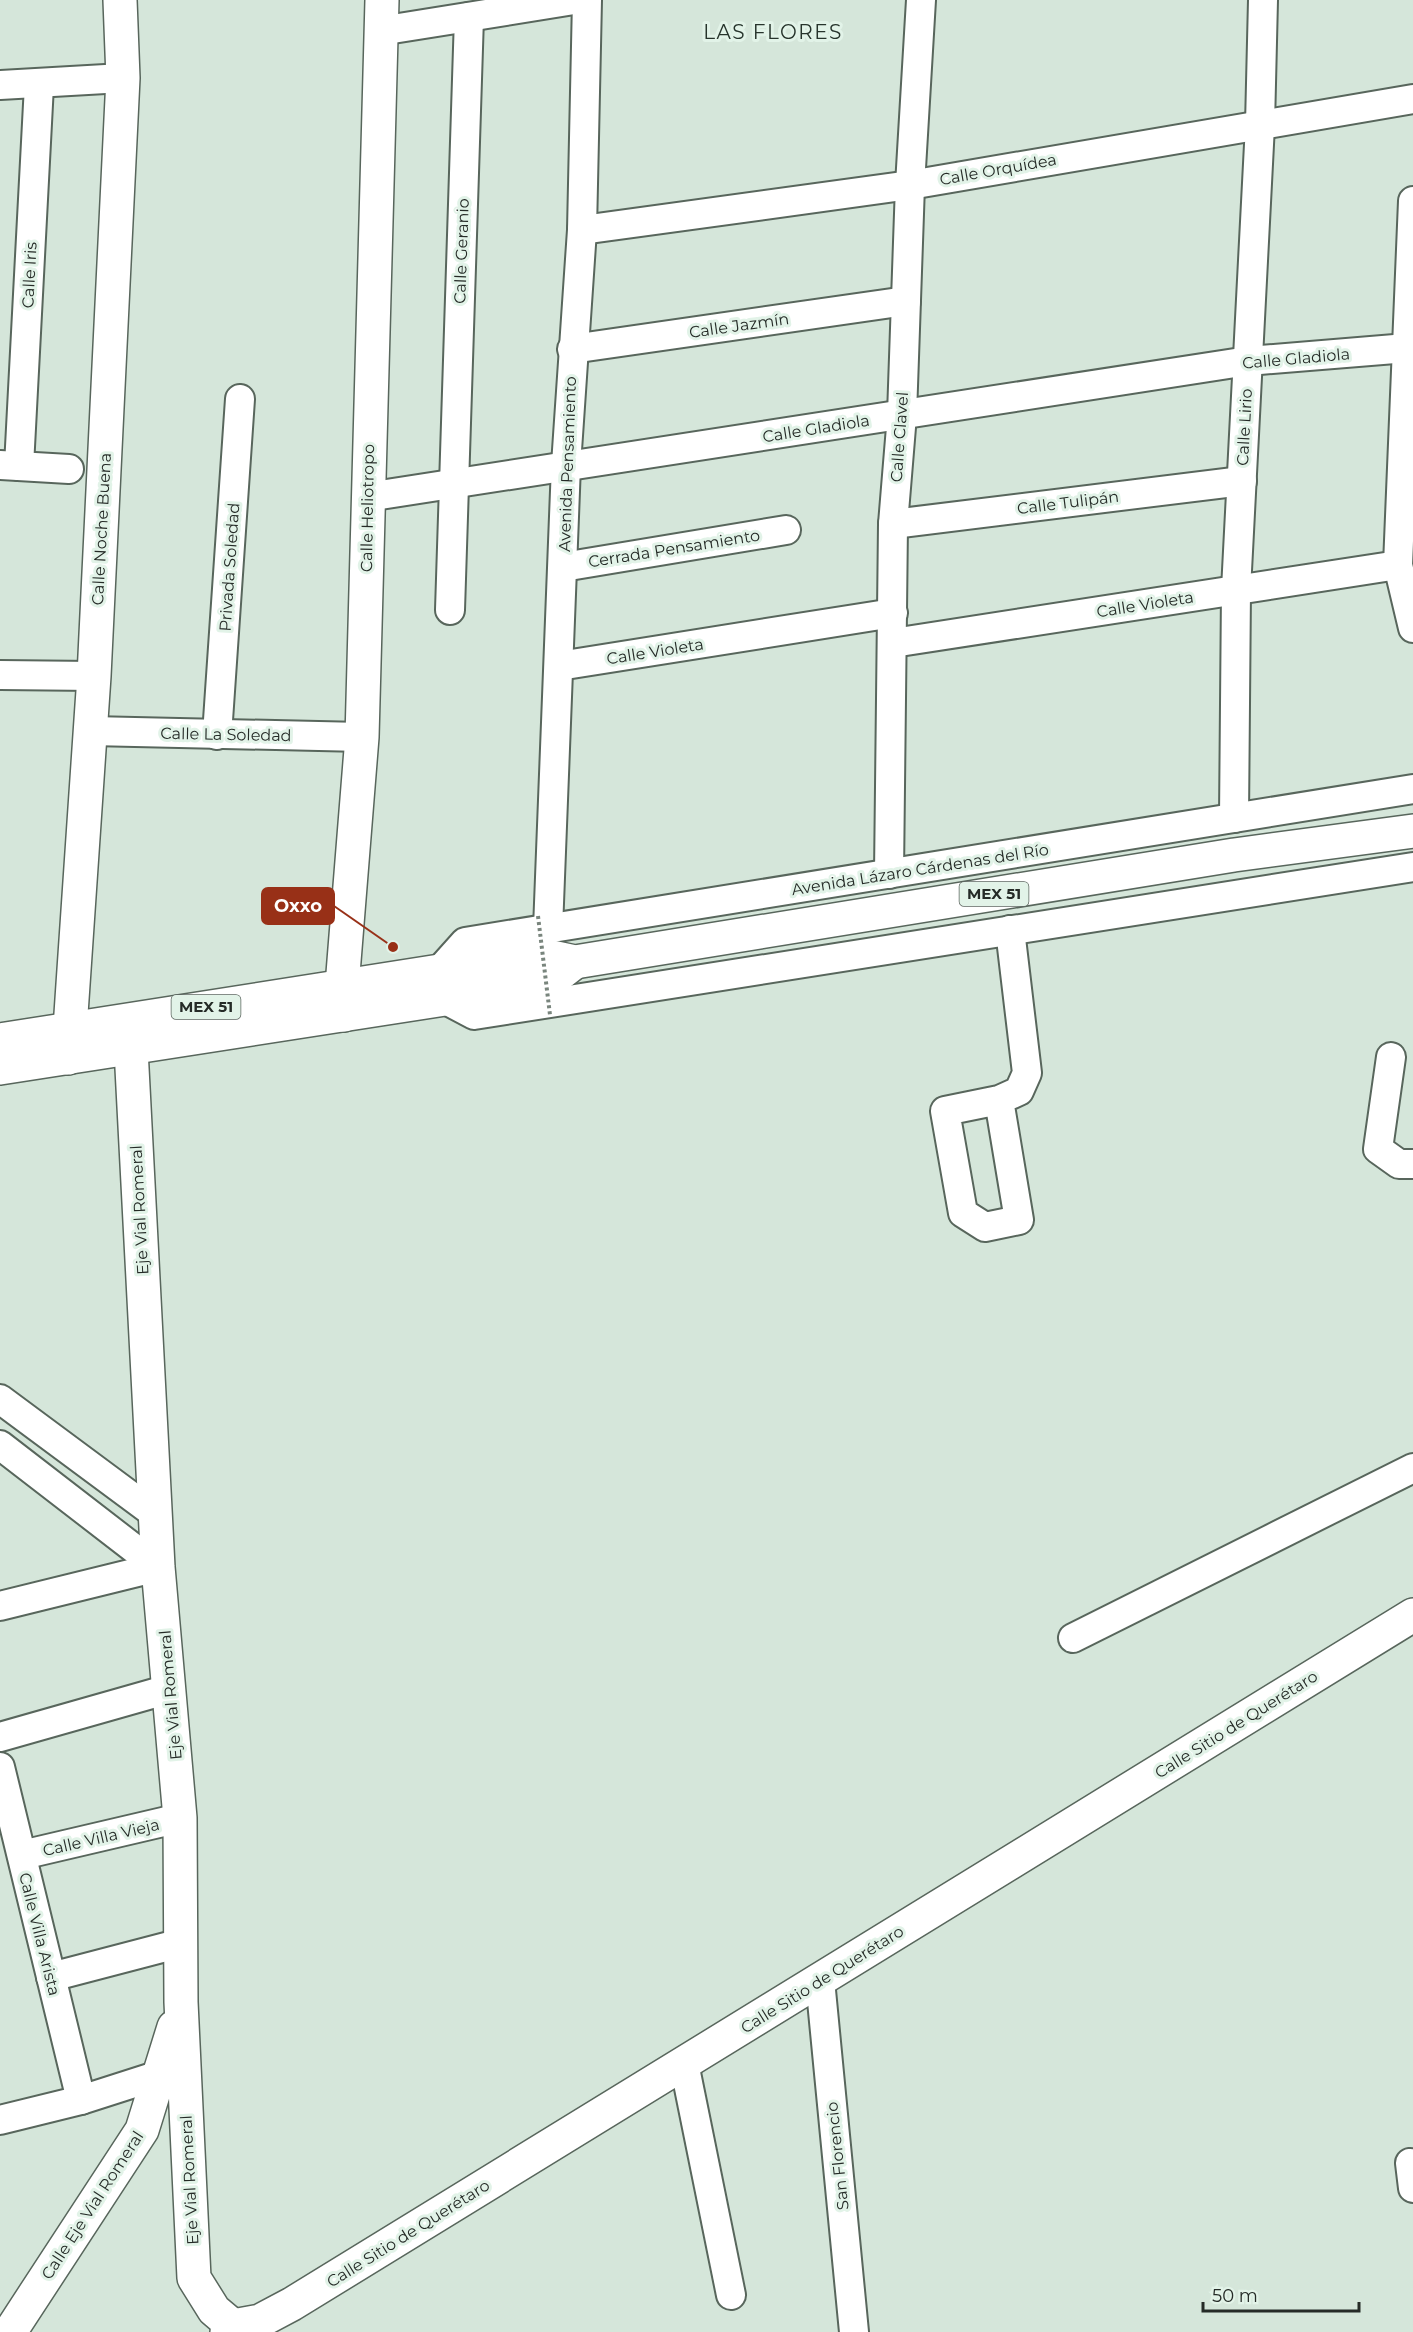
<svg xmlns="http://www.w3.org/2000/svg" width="1413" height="2332" viewBox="0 0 1413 2332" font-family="Montserrat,sans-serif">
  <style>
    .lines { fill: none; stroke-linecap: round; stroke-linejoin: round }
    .minor-casing { stroke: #58665c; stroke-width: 32 }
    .major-casing { stroke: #58665c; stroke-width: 36 }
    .minor { stroke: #fff; stroke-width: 28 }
    .major { stroke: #fff; stroke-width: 33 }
    .path-bridge { stroke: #79857d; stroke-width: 4; stroke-dasharray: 3 3; stroke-linecap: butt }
    .labels { text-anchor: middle; stroke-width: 6; stroke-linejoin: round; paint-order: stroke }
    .shield { fill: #e2f3e8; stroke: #5e6761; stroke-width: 1.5 }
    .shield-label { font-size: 15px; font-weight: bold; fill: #252b27 }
    .street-label { font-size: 16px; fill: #252b27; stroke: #e2f3e8 }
    .quarter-label { font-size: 20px; letter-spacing: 1.5px; fill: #27342c; stroke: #e2f3e8 }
    .leader { fill: none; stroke: #983017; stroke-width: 2 }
    .callout-dot { fill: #983017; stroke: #e2f3e8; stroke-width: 2 }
    .callout { fill: #983017; stroke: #983017; stroke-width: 2 }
    .callout-label { font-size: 18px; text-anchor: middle; font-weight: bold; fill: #fff }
  </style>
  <rect width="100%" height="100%" fill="#d5e6da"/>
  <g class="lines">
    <g class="minor-casing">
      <g id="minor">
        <polyline points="380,31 574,0"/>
        <polyline points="0,85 123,78"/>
        <polyline points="1413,201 1398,565 1413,628"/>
        <polyline points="582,230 910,185 1413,99"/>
        <polyline points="572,349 906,301"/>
        <polyline points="0,465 69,469"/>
        <polyline points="19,466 39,85"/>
        <polyline points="367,497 1248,361 1407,348"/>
        <polyline points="893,524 1242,481"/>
        <polyline points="563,567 786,530"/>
        <polyline points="450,610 469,17"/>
        <polyline points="893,643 1398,565"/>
        <polyline points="559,666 893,613"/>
        <polyline points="0,675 94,676"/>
        <polyline points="91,731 362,737"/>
        <polyline points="217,735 240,399"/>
        <polyline points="1234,818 1236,590 1260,125 1263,0"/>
        <polyline points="889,874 893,524 902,415 910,185 921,0"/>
        <polyline points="548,929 566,465 582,230 587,0"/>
        <polyline points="439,971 465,942 1413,789"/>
        <polyline points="444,999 474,1015 1413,867"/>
        <polyline points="1391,1057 1378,1149 1399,1164 1413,1164"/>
        <polyline points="999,1100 1019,1220 985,1227 963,1213 945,1111 999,1100 1019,1091 1027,1073 1010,930"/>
        <polyline points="0,1399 155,1514"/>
        <polyline points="0,1445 158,1567"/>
        <polyline points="0,1606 158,1567"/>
        <polyline points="1073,1638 1413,1468"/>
        <polyline points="0,1737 169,1689"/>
        <polyline points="0,1767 81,2100"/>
        <polyline points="22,1855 180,1818"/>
        <polyline points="51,1977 181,1943"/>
        <polyline points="820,1980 854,2332"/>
        <polyline points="684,2063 731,2295"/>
        <polyline points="0,2120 81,2100 159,2075"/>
        <polyline points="1410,2163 1413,2188"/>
      </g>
    </g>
    <g class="major-casing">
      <g id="major">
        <polyline points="344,1015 342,986 362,737 382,0"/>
        <polyline points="0,1040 542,955 575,962 1234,855 1413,831"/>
        <polyline points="131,1049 158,1567 180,1818 181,2002 194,2278 214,2310 233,2326"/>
        <polyline points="68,1058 94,676 123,78 120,0"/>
        <polyline points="0,1068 548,983 575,962"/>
        <polyline points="10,2332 142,2130 174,2027"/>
        <polyline points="227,2332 233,2326 260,2321 292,2304 1413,1615"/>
      </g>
    </g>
    <use href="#minor" class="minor"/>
    <use href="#major" class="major"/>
    <polyline class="path-bridge" points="538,916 550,1015"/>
  </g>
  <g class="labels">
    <g class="shield">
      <rect x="959.5" y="882" width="69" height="24" rx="4.5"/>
      <rect x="171.5" y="995" width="69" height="24" rx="4.5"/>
    </g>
    <g class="shield-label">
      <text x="994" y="899">MEX 51</text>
      <text x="206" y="1012">MEX 51</text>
    </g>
    <g class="street-label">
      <text transform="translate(998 169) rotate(-10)" y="6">Calle Orquídea</text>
      <text transform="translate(461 251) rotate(-88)" y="6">Calle Geranio</text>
      <text transform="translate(29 275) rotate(-87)" y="6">Calle Iris</text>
      <text transform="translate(739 325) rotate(-8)" y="6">Calle Jazmín</text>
      <text transform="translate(1296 358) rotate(-5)" y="6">Calle Gladiola</text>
      <text transform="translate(1244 427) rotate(-87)" y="6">Calle Lirio</text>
      <text transform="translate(816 428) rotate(-9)" y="6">Calle Gladiola</text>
      <text transform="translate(899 437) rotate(-86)" y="6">Calle Clavel</text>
      <text transform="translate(567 464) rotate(-88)" y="6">Avenida Pensamiento</text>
      <text transform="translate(1068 502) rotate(-7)" y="6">Calle Tulipán</text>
      <text transform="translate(367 508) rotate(-89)" y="6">Calle Heliotropo</text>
      <text transform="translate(101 529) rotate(-87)" y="6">Calle Noche Buena</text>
      <text transform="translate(674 548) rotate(-9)" y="6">Cerrada Pensamiento</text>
      <text transform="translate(229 567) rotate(-86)" y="6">Privada Soledad</text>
      <text transform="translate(1145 604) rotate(-9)" y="6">Calle Violeta</text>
      <text transform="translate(655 651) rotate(-9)" y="6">Calle Violeta</text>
      <text transform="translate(226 734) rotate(1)" y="6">Calle La Soledad</text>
      <text transform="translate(920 869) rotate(-9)" y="6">Avenida Lázaro Cárdenas del Río</text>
      <text transform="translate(139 1210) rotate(-93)" y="6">Eje Vial Romeral</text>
      <text transform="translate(170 1695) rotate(-95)" y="6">Eje Vial Romeral</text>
      <text transform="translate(1236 1724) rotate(-32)" y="6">Calle Sitio de Querétaro</text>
      <text transform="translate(101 1837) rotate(-13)" y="6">Calle Villa Vieja</text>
      <text transform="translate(40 1934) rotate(76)" y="6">Calle Villa Arista</text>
      <text transform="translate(822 1979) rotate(-32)" y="6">Calle Sitio de Querétaro</text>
      <text transform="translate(837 2156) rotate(-96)" y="6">San Florencio</text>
      <text transform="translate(189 2180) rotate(-93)" y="6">Eje Vial Romeral</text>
      <text transform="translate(92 2205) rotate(-57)" y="6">Calle Eje Vial Romeral</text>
      <text transform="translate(408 2233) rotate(-32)" y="6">Calle Sitio de Querétaro</text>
    </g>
    <g class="quarter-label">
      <text x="773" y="39">LAS FLORES</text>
    </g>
  </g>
  <path class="leader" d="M393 947L334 906"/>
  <circle class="callout-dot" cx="393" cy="947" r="6"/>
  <rect class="callout" x="262" y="888" width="72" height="36" rx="6"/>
  <g class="callout-label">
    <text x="298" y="912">Oxxo</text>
  </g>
  <path d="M1203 2302v9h156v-9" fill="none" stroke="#252b27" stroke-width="3"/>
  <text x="1212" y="2302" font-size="18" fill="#252b27" stroke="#e2f3e8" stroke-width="4.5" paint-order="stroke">50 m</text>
</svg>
